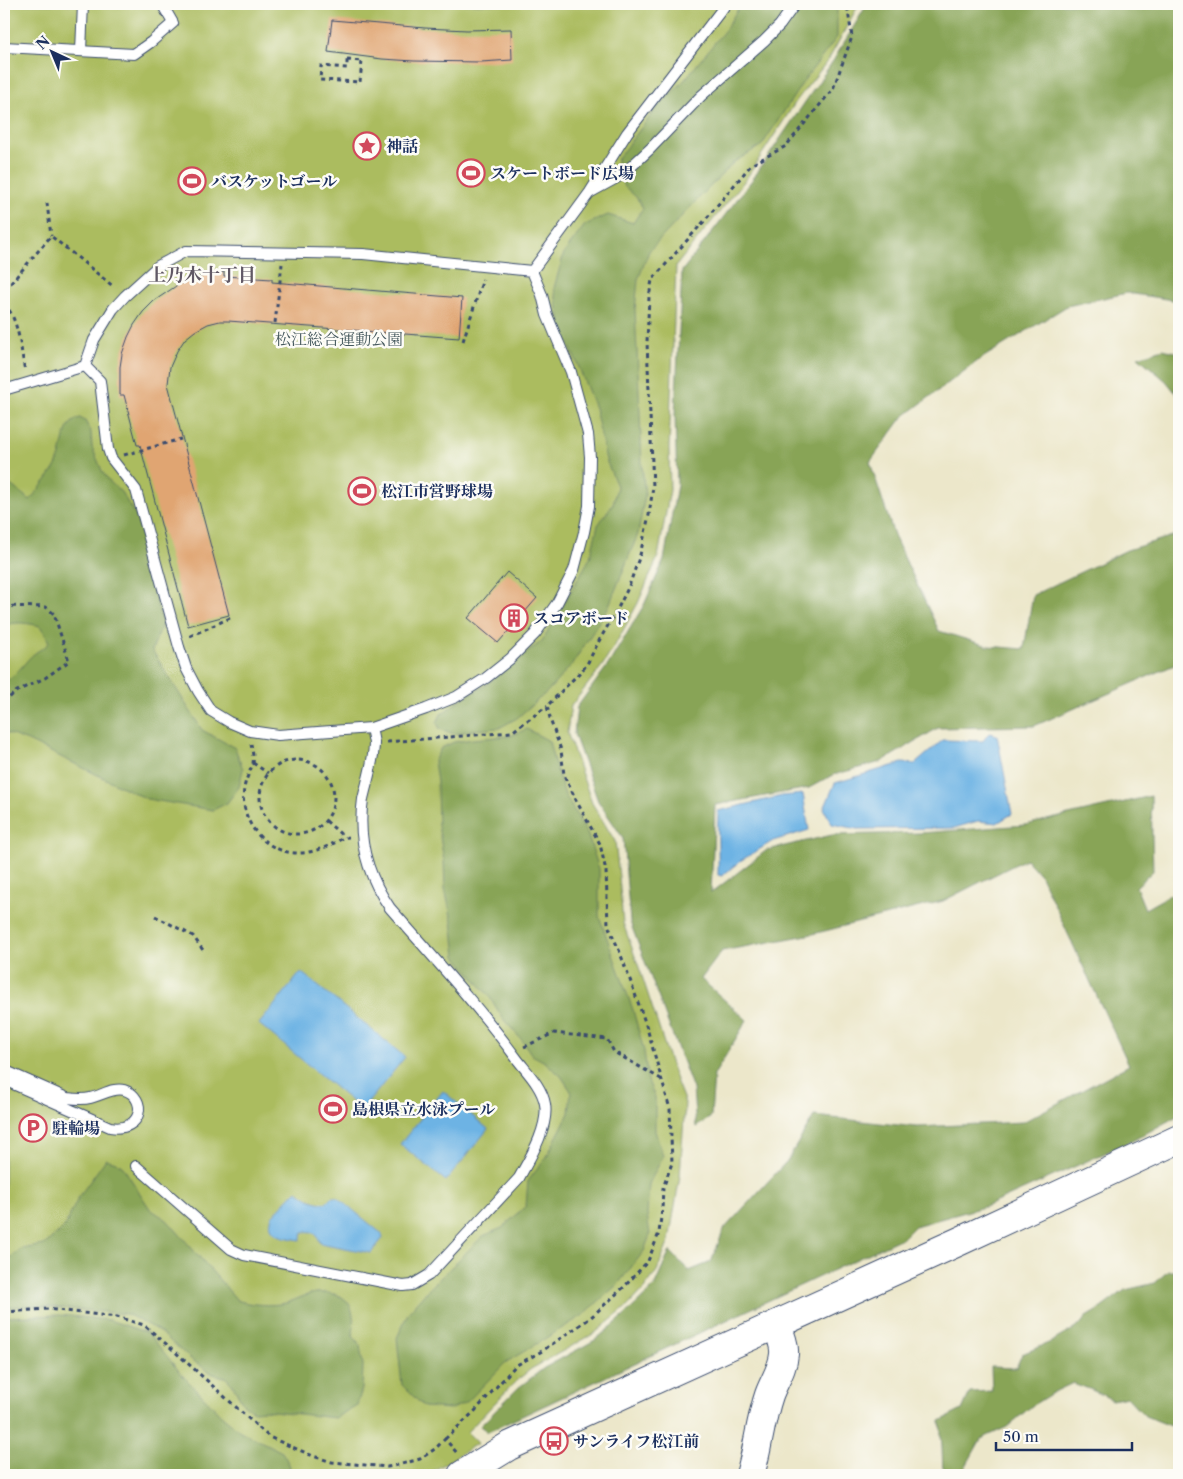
<svg xmlns="http://www.w3.org/2000/svg" width="1183" height="1479" viewBox="0 0 1183 1479" font-family="'Libre Caslon Text','Noto Serif JP',serif">
  <style>
    .green { fill: #abbc5f; stroke: #63765e }
    .forest { fill: #88a456; stroke: #526a5a }
    .water { fill: #6db3e4; stroke: #4471a1 }
    .building { fill: #e0a572 }
    .lines { fill: none; stroke-linecap: round; stroke-linejoin: round }
    .lane-casing { stroke: #3a4b6e; stroke-width: 12 }
    .secondary-casing { stroke: #3a4b6e; stroke-width: 30 }
    .path { stroke: #3a4b6e; stroke-width: 3; stroke-dasharray: 4 4; stroke-linecap: butt }
    .lane { stroke: #fff; stroke-width: 10 }
    .secondary { stroke: #fff; stroke-width: 28 }
    .labels { text-anchor: middle; stroke-width: 5; stroke-linejoin: round; paint-order: stroke }
    .poi-label { font-size: 16px; font-weight: bold; fill: #1b2f5e; stroke: #fdfcf7; text-anchor: start }
    .park-label { font-size: 16px; fill: #46595e; stroke: #fdfcf7 }
    .neighbourhood-label { font-size: 18px; font-weight: bold; fill: #605865; stroke: #fdfcf7 }
  </style>
  <rect width="100%" height="100%" fill="#fdfcf7"/>
  <filter id="ink" filterUnits="userSpaceOnUse"><feTurbulence type="fractalNoise" baseFrequency=".02" numOctaves="2"/><feDisplacementMap in="SourceGraphic" scale="10" xChannelSelector="R" yChannelSelector="G"/><feConvolveMatrix kernelMatrix="1 2 1 2 8 2 1 2 1" color-interpolation-filters="sRGB"/></filter>
  <filter id="wash" filterUnits="userSpaceOnUse"><feTurbulence type="fractalNoise" baseFrequency=".0096" numOctaves="4" result="noise"/><feDisplacementMap in="SourceGraphic" scale="20" xChannelSelector="R" yChannelSelector="G"/><feGaussianBlur stdDeviation="1.12" result="paint"/><feColorMatrix in="noise" values="0 0 0 0 0 0 0 0 0 0 0 0 0 0 0 0 0 1.4 0 .05"/><feComposite in="paint" operator="in"/></filter>
  <g filter="url(#wash)">
    <rect width="100%" height="100%" fill="#ece7ca"/>
    <polygon class="green" points="4,4 859,4 829,59 797,100 746,179 676,266 669,449 670,490 658,557 638,603 614,647 602,666 571,706 567,732 592,803 615,841 619,877 623,923 641,973 676,1080 685,1103 680,1176 669,1241 657,1271 644,1289 628,1306 595,1333 531,1369 514,1383 467,1432 478,1443 427,1475 4,1475"/>
    <g class="forest">
      <polygon points="741,4 837,4 837,37 805,79 762,145 734,162 697,200 649,251 638,280 635,310 640,413 642,466 645,495 638,534 608,608 573,663 548,691 517,718 499,728 473,730 454,734 440,729 437,723 441,714 467,695 483,687 542,641 590,558 598,525 613,504 617,486 606,460 595,408 578,365 562,330 554,288 564,253 585,225 608,215 633,223 643,208 636,197 624,186 617,173 617,159 659,105 682,83 725,30"/>
      <polygon points="866,4 1179,4 1179,301 1127,293 1067,306 979,360 903,417 870,462 895,538 939,631 988,646 1024,649 1033,595 1127,550 1179,534 1179,663 1034,726 938,728 881,762 833,775 809,788 715,805 711,893 767,850 832,835 920,833 1025,825 1151,796 1153,871 1136,887 1145,909 1177,891 1179,898 1179,1115 1134,1140 987,1206 915,1226 904,1237 488,1432 480,1426 518,1388 544,1368 595,1340 623,1317 654,1287 670,1251 689,1271 711,1262 724,1229 787,1161 814,1116 917,1127 1023,1122 1129,1065 1041,876 1026,859 943,901 813,934 722,951 701,979 747,1020 714,1075 711,1117 696,1127 693,1089 630,922 623,838 598,801 574,734 577,707 608,665 644,605 664,560 677,485 675,414 682,271 752,180 833,61 866,6"/>
      <polygon points="1163,349 1179,353 1179,397 1166,381 1138,357"/>
      <path d="M 80,418 L 85,421 L 91,432 L 92,447 L 103,473 L 111,483 L 121,492 L 137,518 L 162,625 L 152,650 L 202,730 L 235,748 L 243,769 L 239,787 L 227,803 L 213,810 L 147,799 L 28,741 L 4,732 L 4,679 L 7,680 C 19,673 25,661 35,653 C 40,649 45,648 49,643 L 46,635 L 40,626 C 28,623 15,621 4,626 L 4,480 L 30,500 C 37,491 55,471 58,461 C 64,447 62,423 80,418 Z"/>
      <polygon points="527,729 549,741 554,762 565,795 587,833 599,869 599,916 633,1010 644,1051 648,1081 655,1097 655,1131 663,1156 649,1184 647,1214 650,1235 644,1251 618,1284 582,1316 505,1363 467,1402 451,1409 424,1407 402,1385 397,1338 408,1313 428,1290 483,1236 502,1228 526,1206 528,1181 546,1158 569,1113 571,1091 561,1076 545,1062 532,1055 521,1039 504,1020 489,996 456,956 452,921 445,889 444,861 438,825 437,782 434,761 441,748 454,742 473,739 510,736"/>
      <path d="M 106,1159 L 116,1162 L 123,1167 L 150,1209 L 167,1220 L 237,1300 C 248,1305 274,1306 286,1303 C 296,1300 306,1294 316,1293 C 349,1291 356,1306 353,1336 L 360,1346 L 363,1365 L 362,1389 L 357,1405 L 335,1418 L 265,1410 L 254,1411 L 244,1405 L 232,1384 L 225,1377 L 213,1374 L 192,1360 L 159,1331 L 127,1314 L 39,1306 L 4,1307 L 4,1262 L 21,1249 L 44,1245 L 64,1228 L 78,1198 Z"/>
      <polygon points="1168,1271 1179,1271 1179,1427 1171,1426 1145,1416 1127,1397 1113,1400 1092,1390 1073,1383 1054,1392 1033,1405 1007,1427 981,1439 961,1475 944,1475 943,1474 942,1447 940,1421 962,1410 970,1392 992,1391 991,1367 1016,1368 1022,1354 1051,1342 1079,1326 1086,1317 1101,1308 1125,1290 1155,1283"/>
      <polygon points="59,1315 109,1320 148,1333 183,1376 221,1415 240,1431 282,1452 289,1464 292,1475 9,1475 4,1468 4,1317"/>
    </g>
    <g class="water">
      <polygon points="989,733 997,735 1012,814 997,823 978,821 954,828 857,829 832,824 824,809 835,783 902,763 915,764 943,740 983,741"/>
      <path d="M 803,794 L 809,830 L 773,841 L 740,861 L 722,876 L 718,875 C 719,853 717,832 718,811 L 782,796 Z"/>
      <polygon points="301,972 405,1057 362,1110 259,1024"/>
      <polygon points="443,1091 488,1129 446,1181 400,1144"/>
      <path d="M 297,1190 C 306,1198 312,1202 325,1203 L 332,1197 L 337,1197 L 382,1234 L 383,1238 L 371,1253 L 320,1243 C 318,1234 312,1229 303,1233 L 300,1240 C 285,1237 265,1237 272,1216 Z"/>
    </g>
    <g id="blocks">
      <g class="building">
        <polygon points="332,20 425,28 467,30 511,29 512,60 481,62 414,61 382,59 328,52"/>
        <polygon points="224,272 224,276 272,279 272,282 462,298 459,338 228,321 220,321 208,324 195,331 185,339 177,351 170,367 168,384 229,615 188,626 140,445 137,445 124,395 120,395 120,367 122,354 128,337 134,325 143,312 154,301 179,284 211,273"/>
        <polygon points="507,572 537,598 498,643 468,618"/>
      </g>
    </g>
  </g>
  <g filter="url(#ink)">
    <use href="#blocks" fill-opacity="0" stroke="#3a4b6e" stroke-width="1"/>
    <g class="lines">
      <g class="lane-casing">
        <g id="lane">
          <polyline points="4,47 134,54 151,42 173,23 162,4"/>
          <polyline points="81,51 83,4"/>
          <polyline points="591,192 622,175 650,149 701,96 764,41 780,25 795,4"/>
          <polyline points="532,271 590,192 627,133 726,4"/>
          <polyline points="85,366 100,381 108,449 111,458 136,490 179,647 186,668 198,691 211,711 229,722 250,731 278,735 371,728 426,709 456,697 486,678 510,659 535,634 557,603 574,570 584,532 589,506 590,457 588,434 571,372 547,315 542,295 532,271"/>
          <polyline points="4,390 85,366 94,340 113,309 125,296 158,266 186,251 363,254 532,271"/>
          <path d="M 4,1070 L 67,1098 C 75,1099 83,1100 90,1098 C 101,1096 113,1087 124,1090 C 148,1097 143,1133 110,1127 L 4,1080"/>
          <path d="M 136,1166 L 231,1249 L 244,1255 L 403,1286 L 412,1285 L 429,1275 L 519,1178 C 530,1158 549,1127 545,1104 C 542,1087 527,1072 517,1059 C 478,1006 433,957 390,908 C 367,875 357,840 363,799 C 367,781 374,761 374,743 C 373,738 372,732 371,728"/>
        </g>
      </g>
      <g class="secondary-casing">
        <g id="secondary">
          <polyline points="462,1475 509,1446 960,1241 1179,1139"/>
          <path d="M 750,1475 C 758,1449 760,1421 769,1395 C 774,1381 783,1369 784,1354 C 785,1344 780,1334 776,1325"/>
        </g>
      </g>
      <g class="path">
        <polygon points="347,60 362,61 360,82 320,80 321,66 347,68"/>
        <polyline points="47,203 51,236"/>
        <polyline points="4,288 11,283 51,236 114,287"/>
        <path d="M 4,304 C 19,318 21,352 25,371"/>
        <polyline points="275,323 282,264"/>
        <polyline points="463,341 483,279"/>
        <polyline points="124,455 181,439"/>
        <polyline points="4,606 46,607 54,614 69,661 45,678 17,691 4,702"/>
        <polyline points="190,636 230,618"/>
        <polyline points="387,742 512,732 547,706"/>
        <path d="M 251,744 C 252,750 254,758 253,763 C 250,772 245,780 244,789 C 239,822 266,854 299,853 C 309,853 323,849 332,844 C 338,842 342,837 349,837"/>
        <circle cx="297" cy="797" r="37"/>
        <polyline points="253,763 268,773"/>
        <polyline points="326,821 344,837"/>
        <polyline points="155,916 193,936 205,953"/>
        <polyline points="524,1047 554,1033 607,1039 614,1052 661,1079"/>
        <polyline points="4,1312 48,1309 117,1317 144,1325 171,1348 269,1437 313,1456 332,1462 387,1467 398,1465 420,1459 435,1449 445,1439 457,1453"/>
        <polyline points="445,1439 475,1411 515,1366 542,1351 589,1319 624,1287 648,1261 659,1233 662,1209 663,1188 672,1163 670,1109 647,1028 633,988 619,950 608,925 606,871 600,844 578,804 564,775 561,750 551,722 547,706 586,666 600,639 616,612 629,586 640,555 649,515 653,487 647,342 649,297 652,280 706,219 751,165 786,146 833,89 852,37 847,4"/>
      </g>
      <use href="#lane" class="lane"/>
      <use href="#secondary" class="secondary"/>
    </g>
  </g>
  <defs>
    <g id="sight-ring" transform="scale(1.4375)"><circle r="9.5" fill="#fdfcf7" stroke="#d1495b" stroke-width="1.5"/><path d="M0-6L1.8-2.2L6-1.7L2.9 1.2L3.7 5.4L0 3.3L-3.7 5.4L-2.9 1.2L-6-1.7L-1.8-2.2Z" fill="#d1495b"/></g>
    <g id="stadium-ring" transform="scale(1.4375)"><circle r="9.5" fill="#fdfcf7" stroke="#d1495b" stroke-width="1.5"/><path d="M0-5a6.5 5 0 1 0 0 10a6.5 5 0 1 0 0-10ZM-3.5-1.8h7v3.6h-7Z" fill="#d1495b"/></g>
    <g id="building-ring" transform="scale(1.4375)"><circle r="9.5" fill="#fdfcf7" stroke="#d1495b" stroke-width="1.5"/><path d="M-4-6H4V6H1V3H-1V6H-4ZM-2.5-4.3h1.7v1.8h-1.7ZM.8-4.3h1.7v1.8H.8ZM-2.5-1h1.7V.8h-1.7ZM.8-1h1.7V.8H.8Z" fill="#d1495b"/></g>
    <g id="parking-ring" transform="scale(1.4375)"><circle r="9.5" fill="#fdfcf7" stroke="#d1495b" stroke-width="1.5"/><path d="M-3.5-5.5H1a3.5 3.5 0 0 1 0 7H-1V5.5H-3.5ZM-1-3.4V-.6H.8a1.4 1.4 0 0 0 0-2.8Z" fill="#d1495b"/></g>
    <g id="bus-ring" transform="scale(1.4375)"><circle r="9.5" fill="#fdfcf7" stroke="#d1495b" stroke-width="1.5"/><path d="M-5-6H5V4H4V6H2V4H-2V6H-4V4H-5ZM-3.5-4V0h7V-4ZM-3.5 1.2v1.5H-2V1.2ZM2 1.2v1.5H3.5V1.2Z" fill="#d1495b"/></g>
  </defs>
  <g fill-rule="evenodd">
    <use href="#sight-ring" x="367" y="146"/>
    <use href="#stadium-ring" x="471" y="173"/>
    <use href="#stadium-ring" x="192" y="181"/>
    <use href="#stadium-ring" x="362" y="491"/>
    <use href="#building-ring" x="514" y="618"/>
    <use href="#stadium-ring" x="333" y="1109"/>
    <use href="#parking-ring" x="33" y="1128"/>
    <use href="#bus-ring" x="554" y="1441"/>
  </g>
  <g class="labels">
    <g class="poi-label">
      <text x="386" y="152">神話</text>
      <text x="490" y="179">スケートボード広場</text>
      <text x="211" y="187">バスケットゴール</text>
      <text x="381" y="497">松江市営野球場</text>
      <text x="533" y="624">スコアボード</text>
      <text x="352" y="1115">島根県立水泳プール</text>
      <text x="52" y="1134">駐輪場</text>
      <text x="573" y="1447">サンライフ松江前</text>
    </g>
    <g class="park-label">
      <text x="339" y="345">松江総合運動公園</text>
    </g>
    <g class="neighbourhood-label">
      <text x="202" y="281">上乃木十丁目</text>
    </g>
  </g>
  <rect width="1183" height="1479" fill="none" stroke="#fdfcf7" stroke-width="20"/>
  <g transform="translate(52 52) rotate(316)" stroke="#fdfcf7" stroke-width="4" paint-order="stroke">
  <path d="M0-4L9 19L0 12L-9 19Z" fill="#1b2f5e"/>
  <text y="-8" font-size="14" font-weight="bold" text-anchor="middle" fill="#1b2f5e">N</text>
  </g>
  <path d="M996 1442v8h136v-8" fill="none" stroke="#1b2f5e" stroke-width="2.5"/>
  <text x="1003" y="1442" font-size="15" fill="#1b2f5e" stroke="#fdfcf7" stroke-width="4" paint-order="stroke">50 m</text>
</svg>
